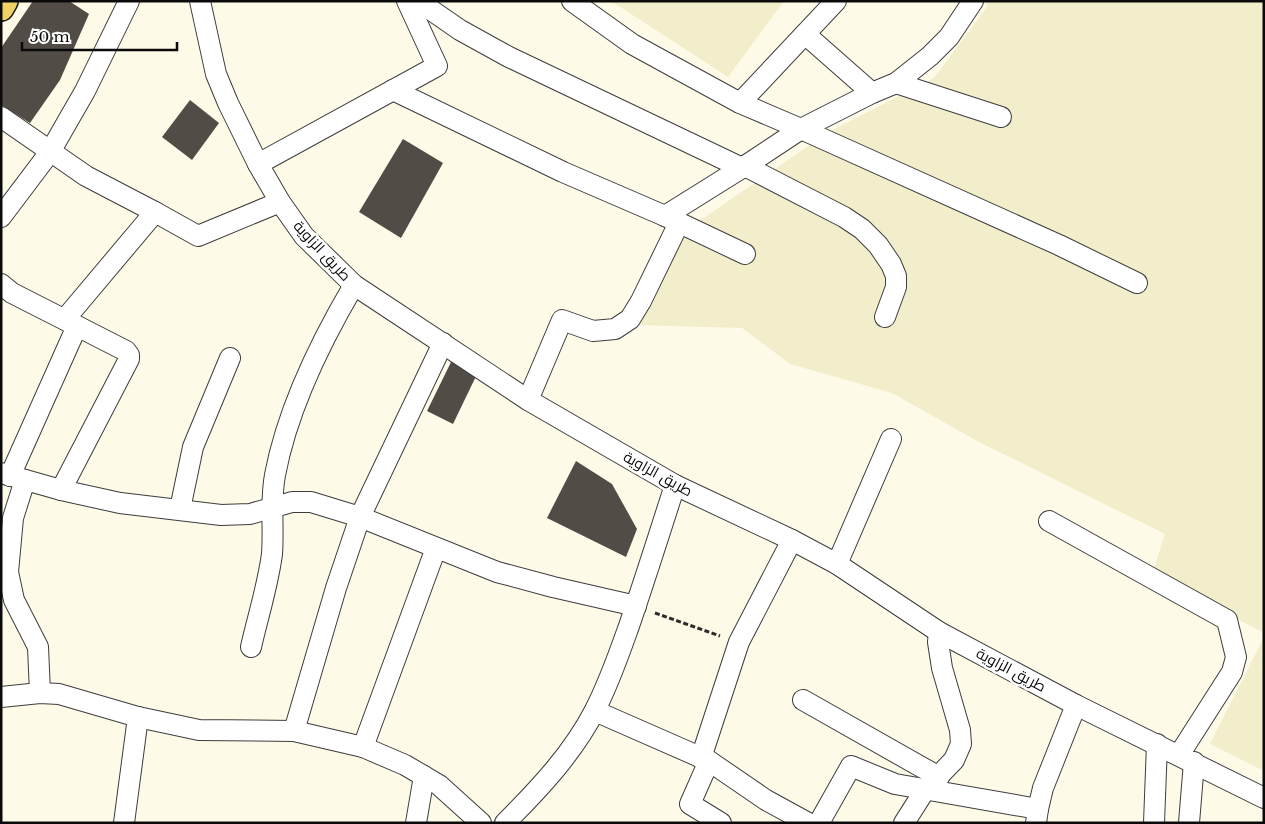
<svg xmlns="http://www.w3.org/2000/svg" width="1265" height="824" viewBox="0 0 1265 824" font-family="'Libre Baskerville',Cairo,serif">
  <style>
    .farmland { fill: #f2eecb }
    .building { fill: #524c47 }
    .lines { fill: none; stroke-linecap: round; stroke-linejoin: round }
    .minor-casing { stroke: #3d3d3d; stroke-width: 22 }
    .major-casing { stroke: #1b1b1b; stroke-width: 28 }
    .path { stroke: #2c2c2c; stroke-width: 3; stroke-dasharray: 5 2.5; stroke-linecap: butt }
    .minor { stroke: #fff; stroke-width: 20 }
    .major { stroke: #f1d065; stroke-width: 25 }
    .labels { text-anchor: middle; stroke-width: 5; stroke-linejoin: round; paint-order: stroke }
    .street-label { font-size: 15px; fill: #0a0a0a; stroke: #fff }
  </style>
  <rect width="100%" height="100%" fill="#fefae8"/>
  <g class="farmland">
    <polygon points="611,1 784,1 728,77"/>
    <polygon points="986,1 1264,1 1264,633 1152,574 1165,534 977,441 892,393 790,364 742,328 632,325 679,235 827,133 934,78 987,7"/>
    <polygon points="1264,637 1264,771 1210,744"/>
  </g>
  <g class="building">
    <polygon points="33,1 69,1 89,14 60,80 30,123 1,105 1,48"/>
    <polygon points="190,100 219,123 192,160 162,137"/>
    <polygon points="403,139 443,163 401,238 359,212"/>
    <polygon points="454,356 479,370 453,424 427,411"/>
    <polygon points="576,461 612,484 637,529 626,557 547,518"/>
  </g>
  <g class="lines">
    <g class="minor-casing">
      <g id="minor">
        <polyline points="200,1 216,74 228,103 258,164 280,202 304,236 354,285 528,400 675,485 792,540 837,564 939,632 1076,705 1264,798"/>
        <polyline points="418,1 460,30 509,57 742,168"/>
        <polyline points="572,1 632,44 740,103 801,129 1059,245 1137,283"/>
        <polyline points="805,34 872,93"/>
        <polyline points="896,83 1001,117"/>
        <polyline points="393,90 563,172 665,216 745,254"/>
        <polyline points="740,103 836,1"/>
        <polyline points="1,117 86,176 155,212"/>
        <polyline points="258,164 437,66 407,1"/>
        <polyline points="745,166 844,217 862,229 878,245 891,264 896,276 896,287 885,317"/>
        <polyline points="665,216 745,166 801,129 872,93 896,83 930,56 949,37 973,1"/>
        <polyline points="1,217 50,152 85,91 129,1"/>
        <polyline points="1,284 12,293 77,326 10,476"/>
        <polyline points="65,319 155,212 198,236 280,202"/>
        <polyline points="528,400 562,320 593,331 615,329 630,319 641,301 679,223"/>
        <polyline points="1,473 61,490 120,503 221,515 250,514 292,502 311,502 360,517 497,572 553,587 636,606"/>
        <polyline points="25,480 13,518 8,572 14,600 38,647 40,693"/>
        <polyline points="61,490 129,359 129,355 126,351 77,326"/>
        <polyline points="180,509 193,447 230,358"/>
        <polyline points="1049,521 1227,620 1236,657 1232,672 1179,755"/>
        <polyline points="837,564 891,439"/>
        <path d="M 251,647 C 258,616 268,585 272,554 C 274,527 270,501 275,475 C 287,411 321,341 354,285"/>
        <polyline points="1,697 40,693 59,694 138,717 199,730 294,731 363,747 405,765 439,785 481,823"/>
        <polyline points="803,700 939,777"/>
        <polyline points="595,711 709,761 766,800 808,823"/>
        <polyline points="294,731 336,588 360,517 443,343"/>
        <polyline points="363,747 436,548"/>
        <polyline points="701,758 739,642 792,540"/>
        <polyline points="709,761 690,804 721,823"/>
        <polyline points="1038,809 1043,788 1076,705"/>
        <polyline points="124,823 138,717"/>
        <polyline points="416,823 424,776"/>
        <path d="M 505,823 C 539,789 573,753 595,710 C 609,683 619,654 629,626 C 645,579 660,532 675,485"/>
        <polyline points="819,823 851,766 895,784 1038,809 1036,823"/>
        <polyline points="904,823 925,790 954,760 961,744 960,730 942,668 938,642 939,632"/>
        <polyline points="1154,823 1157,744"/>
        <polyline points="1189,823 1194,762"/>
      </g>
    </g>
    <g class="major-casing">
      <polyline id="major" points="1,8 5,1"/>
    </g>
    <polyline class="path" points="655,613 720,636"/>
    <use href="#minor" class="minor"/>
    <use href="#major" class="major"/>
  </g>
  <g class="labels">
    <g class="street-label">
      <text transform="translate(322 251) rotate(47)" y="5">طريق الزاوية</text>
      <text transform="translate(658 474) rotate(29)" y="5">طريق الزاوية</text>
      <text transform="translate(1011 670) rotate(28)" y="5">طريق الزاوية</text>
    </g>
  </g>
  <rect width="1265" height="824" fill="none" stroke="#0a0a0a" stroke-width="5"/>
  <path d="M22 42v8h155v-8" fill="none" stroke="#0a0a0a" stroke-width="2.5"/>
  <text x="30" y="42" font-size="15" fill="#0a0a0a" stroke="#ffffff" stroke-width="4" paint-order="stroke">50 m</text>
</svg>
